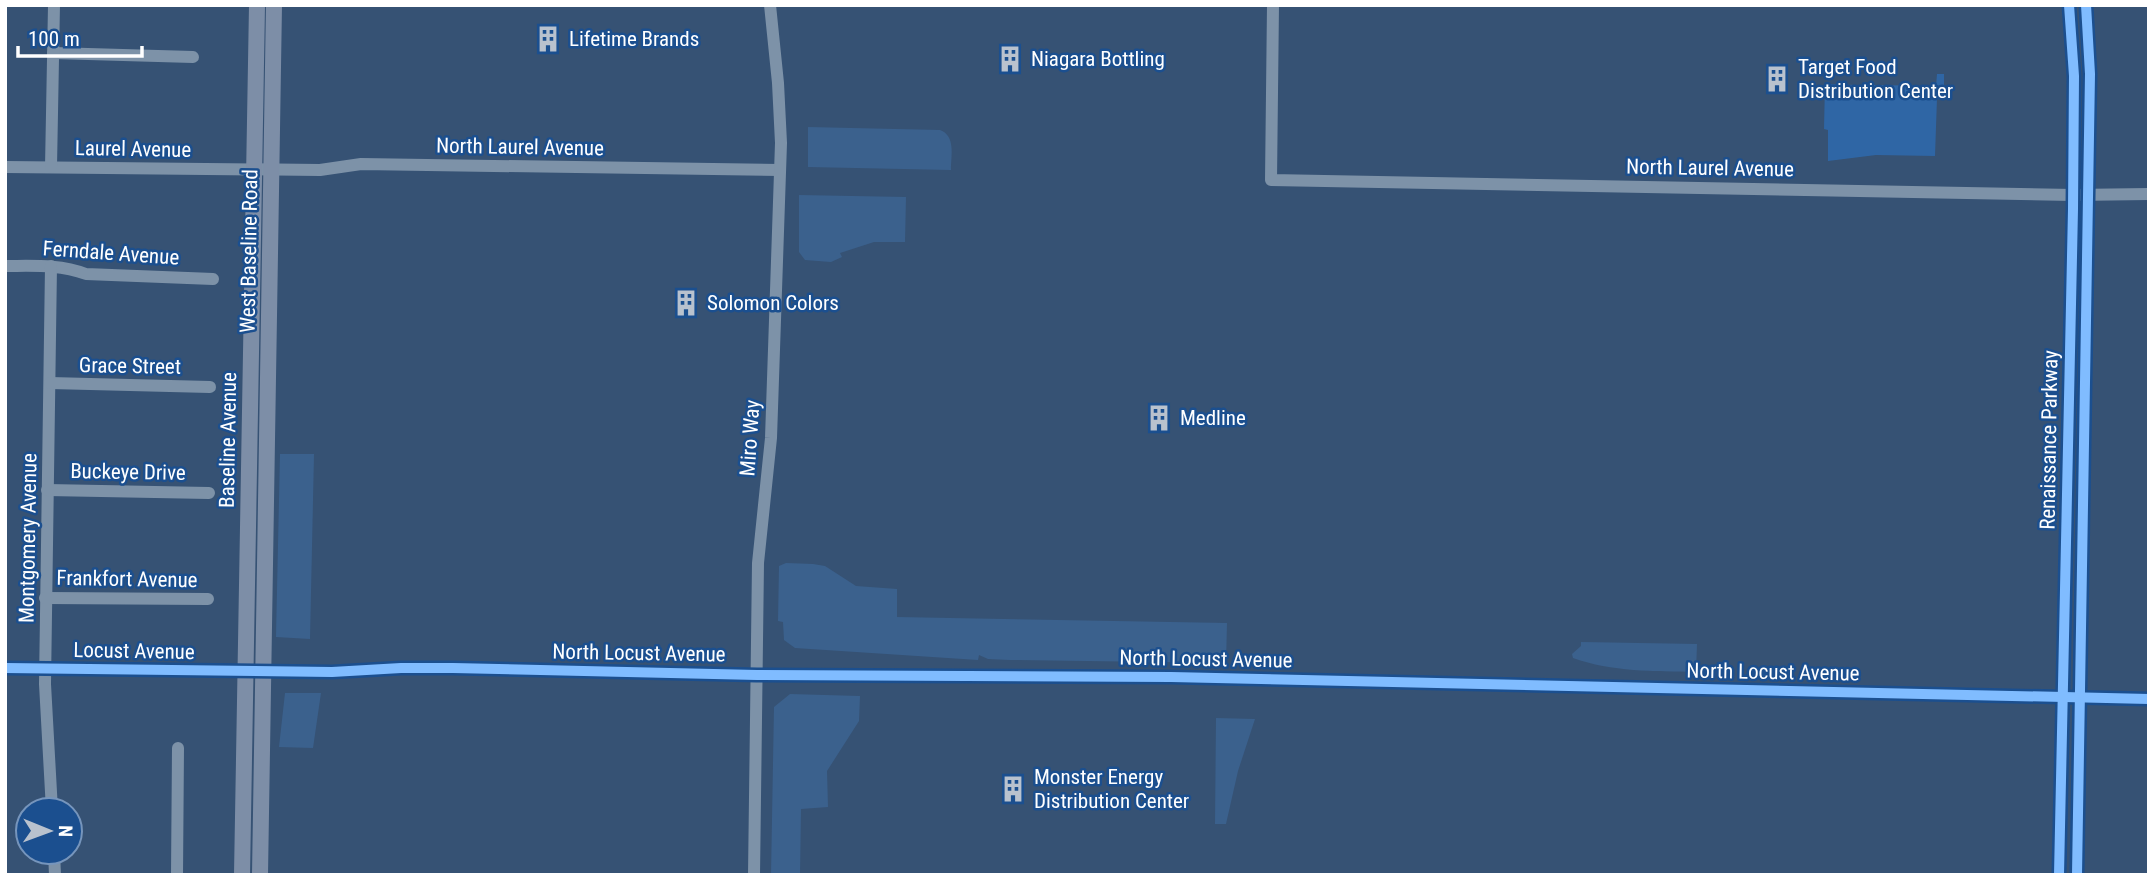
<svg xmlns="http://www.w3.org/2000/svg" width="2154" height="880" viewBox="0 0 2154 880" font-family="'Roboto Condensed',sans-serif">
  <style>
    .green { fill: #2f66a5 }
    .water { fill: #3b618d }
    .lines { fill: none; stroke-linecap: round; stroke-linejoin: round }
    .minor { stroke: #7d92a8; stroke-width: 12 }
    .major { stroke: #7d8ea7; stroke-width: 16 }
    .cycleway-casing { stroke: #1b4f8f; stroke-width: 15 }
    .cycleway { stroke: #80bcff; stroke-width: 10 }
    .labels { text-anchor: middle; stroke-width: 5; stroke-linejoin: round; paint-order: stroke }
    .poi-label { font-size: 21px; fill: #fff; stroke: #1b4f8f; text-anchor: start }
    .street-label { font-size: 21px; fill: #fff; stroke: #1b4f8f }
  </style>
  <rect width="100%" height="100%" fill="#365274"/>
  <polygon class="green" points="1937,74 1944,74 1944,98 1937,98 1935,156 1876,155 1828,161 1828,130 1824,129 1825,84 1856,85 1857,90 1873,90 1873,85 1936,86"/>
  <g class="water">
    <path d="M 808,127 L 940,130 C 956,136 951,156 951,170 L 808,167 Z"/>
    <polygon points="799,195 906,197 905,242 874,242 840,253 842,257 831,262 805,260 799,252"/>
    <polygon points="280,454 314,454 310,639 276,637"/>
    <polygon points="786,563 813,564 825,566 856,586 897,589 897,617 1227,623 1226,663 1010,660 988,659 979,655 978,660 795,648 784,640 783,622 778,621 779,566"/>
    <path d="M 1581,642 L 1697,644 L 1696,672 C 1654,671 1612,672 1573,658 L 1572,654 L 1581,646 Z"/>
    <polygon points="285,693 321,693 313,748 279,747"/>
    <polygon points="790,694 860,696 859,721 827,771 828,807 801,809 800,875 771,875 774,707"/>
    <polygon points="1216,718 1255,719 1238,771 1226,824 1215,824"/>
  </g>
  <g class="lines">
    <g class="minor">
      <polyline points="1273,5 1271,180 2073,195 2149,194"/>
      <polyline points="53,53 193,57"/>
      <polyline points="5,167 320,170 361,164 780,170"/>
      <polyline points="51,167 54,5"/>
      <path d="M 5,266 C 33,266 60,264 86,274 L 213,279"/>
      <polyline points="51,266 45,684 52,810"/>
      <polyline points="50,383 210,387"/>
      <polyline points="47,490 209,493"/>
      <polyline points="45,598 208,599"/>
      <polyline points="5,668 332,672 401,668 453,668 757,675 1171,677 2149,699"/>
      <polyline points="54,852 55,875"/>
      <polyline points="177,875 178,748"/>
      <polyline points="754,875 758,563 771,438 781,143 778,83 770,5"/>
      <polyline points="2059,875 2073,209 2074,76 2069,5"/>
      <polyline points="2077,875 2090,74 2086,5"/>
    </g>
    <g class="major">
      <polyline points="242,875 257,5"/>
      <polyline points="260,875 274,5"/>
    </g>
    <g class="cycleway-casing">
      <g id="cycleway">
        <polyline points="5,668 332,672 401,668 453,668 757,675 1171,677 2149,699"/>
        <polyline points="2059,875 2073,209 2074,76 2069,5"/>
        <polyline points="2077,875 2090,74 2086,5"/>
      </g>
    </g>
    <use href="#cycleway" class="cycleway"/>
  </g>
  <defs>
    <g id="building-bare" transform="scale(2.1)"><path d="M-4-6H4V6H1V3H-1V6H-4ZM-2.5-4.3h1.7v1.8h-1.7ZM.8-4.3h1.7v1.8H.8ZM-2.5-1h1.7V.8h-1.7ZM.8-1h1.7V.8H.8Z" fill="#b9c2ce" stroke="#1b4f8f" stroke-width="2.5" paint-order="stroke"/></g>
  </defs>
  <g fill-rule="evenodd">
    <use href="#building-bare" x="548" y="39"/>
    <use href="#building-bare" x="1010" y="59"/>
    <use href="#building-bare" x="1777" y="79"/>
    <use href="#building-bare" x="686" y="303"/>
    <use href="#building-bare" x="1159" y="418"/>
    <use href="#building-bare" x="1013" y="789"/>
  </g>
  <g class="labels">
    <g class="poi-label">
      <text x="569" y="46">Lifetime Brands</text>
      <text x="1031" y="66">Niagara Bottling</text>
      <text x="1798" y="74">Target Food<tspan x="1798" dy="24">Distribution Center</tspan></text>
      <text x="707" y="310">Solomon Colors</text>
      <text x="1180" y="425">Medline</text>
      <text x="1034" y="784">Monster Energy<tspan x="1034" dy="24">Distribution Center</tspan></text>
    </g>
    <g class="street-label">
      <text transform="translate(520 147) rotate(1)" y="7">North Laurel Avenue</text>
      <text transform="translate(133 149) rotate(1)" y="7">Laurel Avenue</text>
      <text transform="translate(1710 168) rotate(1)" y="7">North Laurel Avenue</text>
      <text transform="translate(249 251) rotate(-89)" y="7">West Baseline Road</text>
      <text transform="translate(111 253) rotate(4)" y="7">Ferndale Avenue</text>
      <text transform="translate(130 366) rotate(1)" y="7">Grace Street</text>
      <text transform="translate(750 438) rotate(-86)" y="7">Miro Way</text>
      <text transform="translate(228 440) rotate(-89)" y="7">Baseline Avenue</text>
      <text transform="translate(2049 440) rotate(-89)" y="7">Renaissance Parkway</text>
      <text transform="translate(128 472) rotate(1)" y="7">Buckeye Drive</text>
      <text transform="translate(28 538) rotate(-89)" y="7">Montgomery Avenue</text>
      <text transform="translate(127 579) rotate(1)" y="7">Frankfort Avenue</text>
      <text transform="translate(134 651) rotate(1)" y="7">Locust Avenue</text>
      <text transform="translate(639 653) rotate(1)" y="7">North Locust Avenue</text>
      <text transform="translate(1206 659) rotate(1)" y="7">North Locust Avenue</text>
      <text transform="translate(1773 672) rotate(1)" y="7">North Locust Avenue</text>
    </g>
  </g>
  <rect width="2154" height="880" fill="none" stroke="#ffffff" stroke-width="14"/>
  <g transform="translate(49 831) rotate(91)"><circle r="33" fill="#1b4f8f" stroke="#7695bc" stroke-width="2"/>
  <path d="M0-5L12 26L0 18L-12 26Z" fill="#b9c2ce"/>
  <text y="-10" font-size="19" font-weight="bold" text-anchor="middle" fill="#ffffff">N</text>
  </g>
  <path d="M18 46v10h124v-10" fill="none" stroke="#ffffff" stroke-width="3.5"/>
  <text x="28" y="46" font-size="21" fill="#ffffff" stroke="#1b4f8f" stroke-width="5" paint-order="stroke">100 m</text>
</svg>
